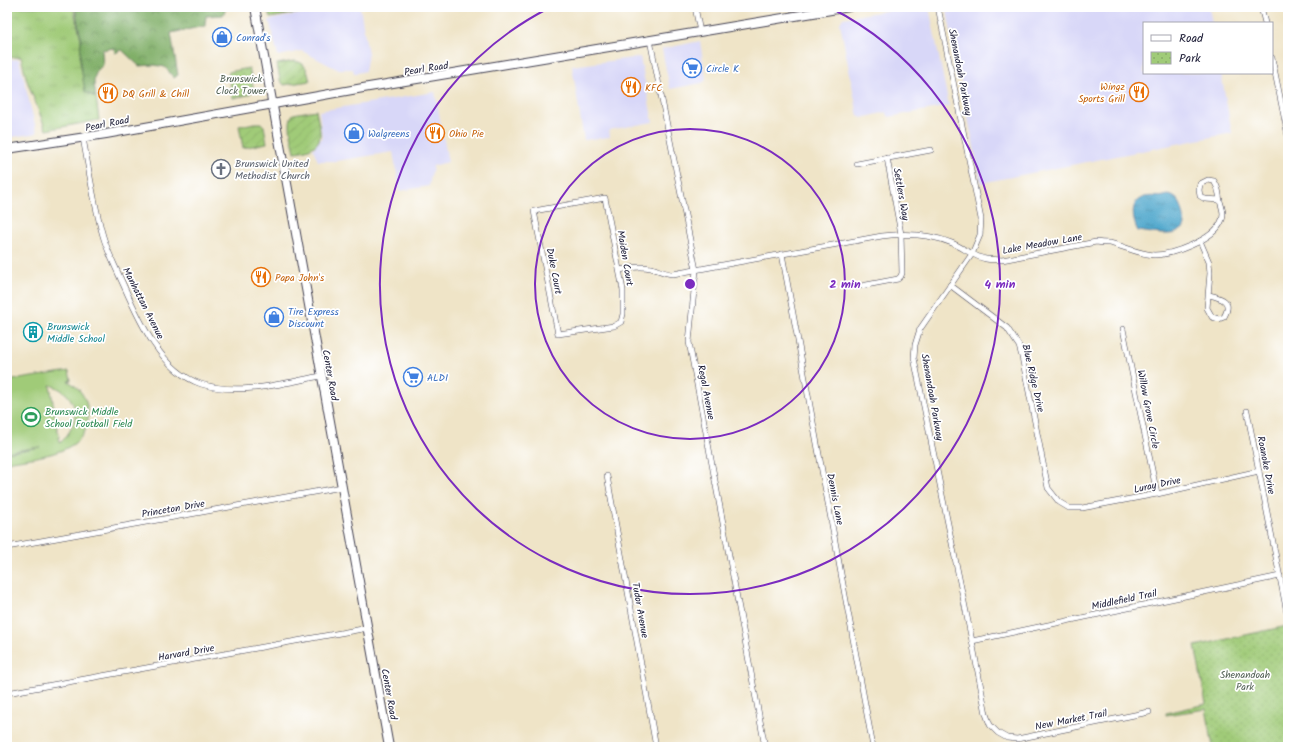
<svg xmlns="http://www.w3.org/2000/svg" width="1295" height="754" viewBox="0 0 1295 754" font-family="Kalam,sans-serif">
  <defs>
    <pattern id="grass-tufts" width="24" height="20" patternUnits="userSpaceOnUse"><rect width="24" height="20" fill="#a0cb78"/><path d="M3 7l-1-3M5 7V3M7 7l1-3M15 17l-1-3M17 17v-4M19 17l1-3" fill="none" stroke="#8aae69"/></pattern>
    <pattern id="forest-crowns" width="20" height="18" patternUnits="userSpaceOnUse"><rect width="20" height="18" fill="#80af68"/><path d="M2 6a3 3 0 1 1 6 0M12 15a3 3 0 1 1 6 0" fill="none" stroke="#688e57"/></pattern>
    <pattern id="cemetery-stones" width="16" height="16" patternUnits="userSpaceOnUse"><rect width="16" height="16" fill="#a0cb78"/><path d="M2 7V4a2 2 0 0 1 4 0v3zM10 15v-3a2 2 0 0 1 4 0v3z" fill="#8aae69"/></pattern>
    <pattern id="park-dots" width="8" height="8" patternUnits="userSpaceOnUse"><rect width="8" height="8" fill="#a0cb78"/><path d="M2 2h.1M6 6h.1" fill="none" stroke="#8aae69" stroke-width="1.8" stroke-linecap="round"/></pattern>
    <pattern id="garden-furrows" width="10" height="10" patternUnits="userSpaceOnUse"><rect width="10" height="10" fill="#a0cb78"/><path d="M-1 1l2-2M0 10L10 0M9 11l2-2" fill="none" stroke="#8aae69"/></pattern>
    <pattern id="water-ripples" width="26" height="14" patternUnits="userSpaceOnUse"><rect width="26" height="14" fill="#4fa7cc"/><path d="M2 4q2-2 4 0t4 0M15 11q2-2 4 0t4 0" fill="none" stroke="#4188a7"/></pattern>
  </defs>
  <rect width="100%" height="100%" fill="#fff"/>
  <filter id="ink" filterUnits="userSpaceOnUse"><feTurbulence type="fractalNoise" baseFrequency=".025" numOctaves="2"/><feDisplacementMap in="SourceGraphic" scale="8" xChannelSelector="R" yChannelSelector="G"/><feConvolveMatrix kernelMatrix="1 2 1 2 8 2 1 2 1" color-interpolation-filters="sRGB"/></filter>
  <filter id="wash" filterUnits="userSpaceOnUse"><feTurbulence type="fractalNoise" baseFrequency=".012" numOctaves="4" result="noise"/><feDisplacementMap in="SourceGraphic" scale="16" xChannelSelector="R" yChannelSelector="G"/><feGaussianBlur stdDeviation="0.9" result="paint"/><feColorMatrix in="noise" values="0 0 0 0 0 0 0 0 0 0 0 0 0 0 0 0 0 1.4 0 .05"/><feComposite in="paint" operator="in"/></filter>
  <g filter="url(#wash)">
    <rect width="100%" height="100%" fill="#efe4c7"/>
    <g fill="#d8d7f8">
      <path d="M336,7H360L368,54L365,71L354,74L353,69H337L302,51L278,56L269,20Z"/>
      <path d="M908,7H929L949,106L889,117L886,112L862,118L858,116L840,23L843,18Z"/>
      <path d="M946,7H1209L1212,23H1144V73H1221L1232,133L981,183Z"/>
      <path d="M700,41L706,80L702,83L670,89L662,49Z"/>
      <path d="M640,57L653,122L609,130L610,137L584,140L572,66Z"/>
      <path d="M19,59L37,133L7,138V60Z"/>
      <path d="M435,92L448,162L433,166L429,186L400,191L393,152L336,161H318L313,149L322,138L319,111Z"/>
    </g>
    <path fill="url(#grass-tufts)" stroke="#61765a" d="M7,7H73L81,39L80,61L92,96L96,97L99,120L46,130L27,81L21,57L7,58Z"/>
    <path fill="url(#forest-crowns)" stroke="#516852" d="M75,7H227L223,15L206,16L205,26L171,33L178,75L174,78L165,67L154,65L139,66L122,50L115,53L114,48L102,50L103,65C91,75 94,84 96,97L85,92L80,61L81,39Z"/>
    <path fill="url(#cemetery-stones)" stroke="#61765a" d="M267,7H329L270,18Z"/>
    <g fill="url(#park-dots)" stroke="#61765a">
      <path d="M249,68L253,86L252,92L248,95L233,98L228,72Z"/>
      <path d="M1287,626L1288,632V747H1213L1206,709L1166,715V713L1206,704L1195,646Z"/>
    </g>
    <g fill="url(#garden-furrows)" stroke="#61765a">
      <path d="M295,61C307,63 307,71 310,81L284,85L280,80L277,64Z"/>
      <path d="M316,110C317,117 321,130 320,136C319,148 305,151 295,152C293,142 286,122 293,114Z"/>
      <path d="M255,123H261L264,126L267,143L243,148L239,126Z"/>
    </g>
    <path fill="#a0cb78" stroke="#61765a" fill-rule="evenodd" d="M69,371L71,380L68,381C79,387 86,397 88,410C93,455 38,456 7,462V453L40,447L7,452V381ZM50,385C80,394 82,423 60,443Z"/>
    <path fill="url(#water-ripples)" stroke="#386484" d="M1167,195C1182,196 1183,212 1185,225C1184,227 1183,229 1181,230C1172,238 1149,232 1138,231C1133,222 1129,203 1142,198C1151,194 1159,199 1167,195Z"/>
  </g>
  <g filter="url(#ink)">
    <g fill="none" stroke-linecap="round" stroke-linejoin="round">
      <defs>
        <g id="street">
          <path d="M695,7L700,32"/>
          <path d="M938,7L981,219L980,235L972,254L920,329L915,345L914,358L972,641L986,714L990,725L998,733L1007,738L1017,739L1149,712"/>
          <path d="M1261,7L1265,23"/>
          <path d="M650,40L696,270L689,342L765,747"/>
          <path d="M1272,58L1288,136"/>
          <path d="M83,138C89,170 94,205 103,236C108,253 116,268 123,284C139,320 161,371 201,384C240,396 283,383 321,376"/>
          <path d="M857,164L931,150"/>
          <path d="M605,198L623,290V314L621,322L614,326L558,334L534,211Z"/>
          <path d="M1200,241L1209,262L1210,273L1207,308L1212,317L1219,319L1224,317C1233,301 1222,298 1209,295"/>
          <path d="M782,254L873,747"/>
          <path d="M620,270C631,267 640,266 651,268C659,270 665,274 673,274L882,236C906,233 930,234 952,243C964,248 974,257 986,259C991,260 997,259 1002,260L1096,242C1101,243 1105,243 1109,243C1124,246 1138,254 1154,255C1172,255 1213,240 1221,222C1225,215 1222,208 1220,201C1218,192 1220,190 1214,181L1208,180L1200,184L1199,190L1200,196L1205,199L1220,200"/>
          <path d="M950,285L1007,328L1019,346L1022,357L1048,488L1059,502L1069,508H1082L1157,494L1259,471"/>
          <path d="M861,286L898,279L901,276L902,273L901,234L887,158"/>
          <path d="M1123,329L1157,494"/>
          <path d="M1247,411L1288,618"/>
          <path d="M607,476L656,747"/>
          <path d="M7,547L342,487"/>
          <path d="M972,641L1280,576"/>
          <path d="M7,693L368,628"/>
        </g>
        <g id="primary">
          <path d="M255,7L389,747"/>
          <path d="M7,149L106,134L363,88L849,7"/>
        </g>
      </defs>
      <use href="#street" stroke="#413f50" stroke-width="6"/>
      <use href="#primary" stroke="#413f50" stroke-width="10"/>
      <use href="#street" stroke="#fff" stroke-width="5"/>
      <use href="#primary" stroke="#fff" stroke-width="8"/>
    </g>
  </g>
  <g fill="none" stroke="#7b2cbf" stroke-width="2">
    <circle cx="690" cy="284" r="155"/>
    <path d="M831 8A310 310 0 1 1 549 8"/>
  </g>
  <defs>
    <symbol id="shop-ring" viewBox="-11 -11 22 22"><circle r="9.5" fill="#fff" stroke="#3f7fe0" stroke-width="1.5"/><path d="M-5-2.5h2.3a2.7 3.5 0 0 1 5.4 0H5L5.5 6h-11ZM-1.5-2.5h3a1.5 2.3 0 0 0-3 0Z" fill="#3f7fe0"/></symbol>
    <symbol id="supermarket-ring" viewBox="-11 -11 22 22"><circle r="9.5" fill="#fff" stroke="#3f7fe0" stroke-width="1.5"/><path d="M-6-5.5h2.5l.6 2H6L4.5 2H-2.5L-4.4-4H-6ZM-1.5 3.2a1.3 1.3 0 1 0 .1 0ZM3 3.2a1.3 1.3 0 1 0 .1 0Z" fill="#3f7fe0"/></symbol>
    <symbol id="restaurant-ring" viewBox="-11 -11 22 22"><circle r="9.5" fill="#fff" stroke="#e8710a" stroke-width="1.5"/><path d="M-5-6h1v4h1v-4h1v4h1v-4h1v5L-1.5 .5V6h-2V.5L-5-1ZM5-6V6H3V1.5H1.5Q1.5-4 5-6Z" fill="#e8710a"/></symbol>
    <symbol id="church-ring" viewBox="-11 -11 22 22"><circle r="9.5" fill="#fff" stroke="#6b7280" stroke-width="1.5"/><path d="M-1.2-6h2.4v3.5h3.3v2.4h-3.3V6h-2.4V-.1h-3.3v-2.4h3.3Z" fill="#6b7280"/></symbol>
    <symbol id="building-ring" viewBox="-11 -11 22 22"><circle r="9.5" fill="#fff" stroke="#0f9aa8" stroke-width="1.5"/><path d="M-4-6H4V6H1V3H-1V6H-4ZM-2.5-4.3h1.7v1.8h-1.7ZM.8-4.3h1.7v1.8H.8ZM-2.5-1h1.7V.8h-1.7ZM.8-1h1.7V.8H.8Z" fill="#0f9aa8"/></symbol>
    <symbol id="stadium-ring" viewBox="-11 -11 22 22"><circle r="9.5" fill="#fff" stroke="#2e9e5b" stroke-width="1.5"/><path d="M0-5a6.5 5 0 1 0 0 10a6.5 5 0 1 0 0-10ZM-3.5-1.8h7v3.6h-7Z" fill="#2e9e5b"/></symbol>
  </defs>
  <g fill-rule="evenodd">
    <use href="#shop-ring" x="211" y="26" width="22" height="22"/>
    <use href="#supermarket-ring" x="681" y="57" width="22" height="22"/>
    <use href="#restaurant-ring" x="620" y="76" width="22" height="22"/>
    <use href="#restaurant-ring" x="1128" y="81" width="22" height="22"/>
    <use href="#restaurant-ring" x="97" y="82" width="22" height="22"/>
    <use href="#shop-ring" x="343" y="122" width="22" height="22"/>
    <use href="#restaurant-ring" x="424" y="122" width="22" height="22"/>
    <use href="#church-ring" x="210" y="158" width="22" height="22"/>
    <use href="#restaurant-ring" x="250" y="266" width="22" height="22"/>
    <use href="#shop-ring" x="263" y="306" width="22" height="22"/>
    <use href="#building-ring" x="22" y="321" width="22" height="22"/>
    <use href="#supermarket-ring" x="402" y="366" width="22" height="22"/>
    <use href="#stadium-ring" x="20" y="406" width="22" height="22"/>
  </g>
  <g text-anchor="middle" stroke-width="3.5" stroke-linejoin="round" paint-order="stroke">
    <g font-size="10" fill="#366cbe" stroke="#fff" text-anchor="start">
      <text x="236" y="41">Conrad's</text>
      <text x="706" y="72">Circle K</text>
      <text x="368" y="137">Walgreens</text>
      <text x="288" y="315">Tire Express<tspan x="288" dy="12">Discount</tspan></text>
      <text x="427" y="381">ALDI</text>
    </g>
    <g font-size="10" fill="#22223b" stroke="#fff">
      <text transform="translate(426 68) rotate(-9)" y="4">Pearl Road</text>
      <text transform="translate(961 72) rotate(79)" y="4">Shenandoah Parkway</text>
      <text transform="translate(107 123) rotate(-11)" y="4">Pearl Road</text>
      <text transform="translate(902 194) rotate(80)" y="4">Settlers Way</text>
      <text transform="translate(1042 243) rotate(-10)" y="4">Lake Meadow Lane</text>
      <text transform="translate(626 258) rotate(80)" y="4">Maiden Court</text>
      <text transform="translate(555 271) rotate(79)" y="4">Duke Court</text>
      <text transform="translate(144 303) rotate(63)" y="4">Manhattan Avenue</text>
      <text transform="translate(331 375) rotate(80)" y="4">Center Road</text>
      <text transform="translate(1034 378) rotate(77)" y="4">Blue Ridge Drive</text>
      <text transform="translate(707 392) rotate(79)" y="4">Regal Avenue</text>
      <text transform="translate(933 397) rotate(80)" y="4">Shenandoah Parkway</text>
      <text transform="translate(1149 409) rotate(79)" y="4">Willow Grove Circle</text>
      <text transform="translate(1267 465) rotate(79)" y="4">Roanoke Drive</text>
      <text transform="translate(1157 484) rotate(-12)" y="4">Luray Drive</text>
      <text transform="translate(836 499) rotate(79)" y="4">Dennis Lane</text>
      <text transform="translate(173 508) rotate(-10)" y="4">Princeton Drive</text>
      <text transform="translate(1124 599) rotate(-12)" y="4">Middlefield Trail</text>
      <text transform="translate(641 610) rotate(80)" y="4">Tudor Avenue</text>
      <text transform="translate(186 652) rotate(-10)" y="4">Harvard Drive</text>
      <text transform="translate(390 694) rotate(80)" y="4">Center Road</text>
      <text transform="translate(1071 719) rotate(-11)" y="4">New Market Trail</text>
    </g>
    <g font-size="10" fill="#4e5d50" stroke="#fff">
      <text x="241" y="82">Brunswick<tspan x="241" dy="12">Clock Tower</tspan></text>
      <text x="1245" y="678">Shenandoah<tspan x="1245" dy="12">Park</tspan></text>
    </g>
    <g font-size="10" fill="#c56008" stroke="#fff" text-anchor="start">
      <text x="1125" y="90" text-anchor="end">Wingz<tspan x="1125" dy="12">Sports Grill</tspan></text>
      <text x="645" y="91">KFC</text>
      <text x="122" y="97">DQ Grill &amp; Chill</text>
      <text x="449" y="137">Ohio Pie</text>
      <text x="275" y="281">Papa John's</text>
    </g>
    <g font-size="10" fill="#5b616d" stroke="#fff" text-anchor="start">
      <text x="235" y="167">Brunswick United<tspan x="235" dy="12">Methodist Church</tspan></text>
    </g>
    <g font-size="10" fill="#0d838f" stroke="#fff" text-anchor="start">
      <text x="47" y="330">Brunswick<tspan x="47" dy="12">Middle School</tspan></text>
    </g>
    <g font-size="10" fill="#27864d" stroke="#fff" text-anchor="start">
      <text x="45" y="415">Brunswick Middle<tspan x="45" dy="12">School Football Field</tspan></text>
    </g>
  </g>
  <circle cx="690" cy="284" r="6" fill="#7b2cbf" stroke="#fff" stroke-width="2"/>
  <g font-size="12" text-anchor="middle" font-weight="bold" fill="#7b2cbf" stroke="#fff" stroke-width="3.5" stroke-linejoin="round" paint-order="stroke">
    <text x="845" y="288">2 min</text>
    <text x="1000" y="288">4 min</text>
  </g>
  <rect width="1295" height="754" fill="none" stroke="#fff" stroke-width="24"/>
  <rect x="1143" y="22" width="130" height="52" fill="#ffffff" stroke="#a7a7b1"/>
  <rect x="1151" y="35" width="20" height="6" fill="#ffffff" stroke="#a7a7b1"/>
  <text x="1179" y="42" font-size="12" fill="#22223b">Road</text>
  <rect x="1151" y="52" width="20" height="12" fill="url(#park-dots)" stroke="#a7a7b1"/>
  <text x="1179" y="62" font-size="12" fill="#22223b">Park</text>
</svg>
